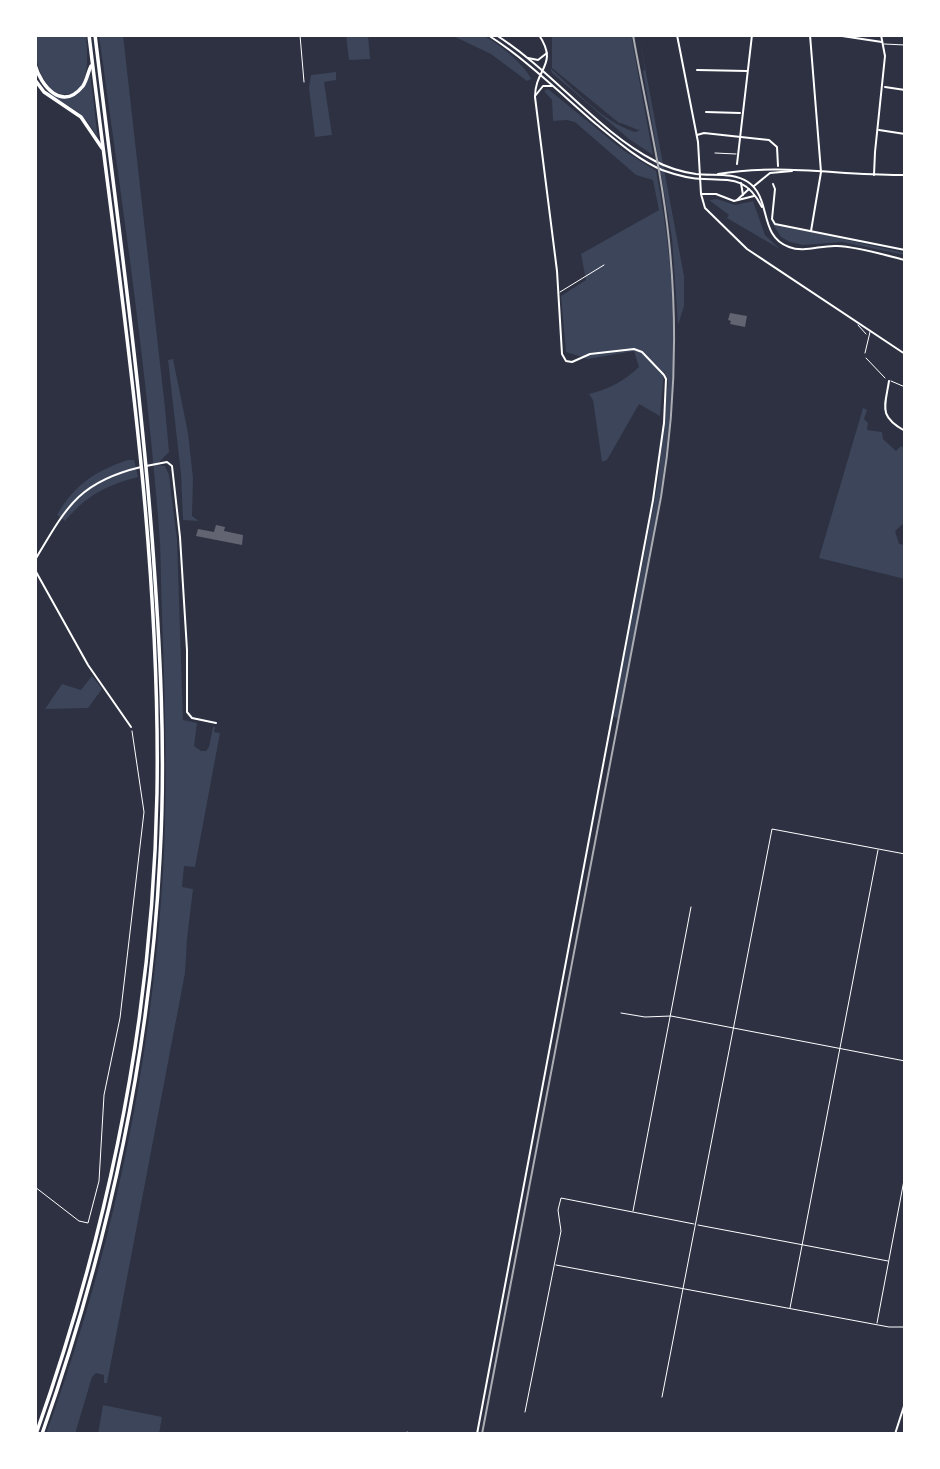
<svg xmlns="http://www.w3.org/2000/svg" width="940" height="1469" viewBox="0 0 940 1469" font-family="'Fira Sans Condensed',sans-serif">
  <rect width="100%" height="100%" fill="#2d3142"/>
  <g fill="#3c4559">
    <path d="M35,35H86C88,58 92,107 52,91C37,72 35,59 35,35Z"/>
    <path d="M99,35H123L165,408L169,452L156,465L165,466L169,475L177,540L183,720L197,723L194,746L201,751H206L209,747L213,727H215L214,732L220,733L195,867L184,866L182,887L193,889L187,939L185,973L107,1383H104V1375L96,1373L92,1377L75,1434H46C112,1253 152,1063 163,871C168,786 165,701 162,615C161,592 161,568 160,544C148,374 122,204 99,35Z"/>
    <path d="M346,35H368L370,59L349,60Z"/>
    <path d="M451,35C460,35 471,33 480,35C494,38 526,66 531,79L527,81L491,54Z"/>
    <path d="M552,35H631L653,155L629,139L552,73L550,68C576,90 601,121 635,132L640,130C633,129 627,124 619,123L552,68Z"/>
    <path d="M639,35L684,276V306L678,325L672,238L643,71L645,70Z"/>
    <path d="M90,72L98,140C86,109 64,107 41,88C62,101 82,99 90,72Z"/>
    <path d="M336,72V80L324,82L332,135L315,137L309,88L311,75Z"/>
    <path d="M548,89L623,150L656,171C667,228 674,287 674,345C672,471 641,595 618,718L613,717L658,482L668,381L664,371L660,416L639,404L607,460L602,462L593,400L589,394C609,389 624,381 639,367L634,351L588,359L566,352L561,296L586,280L581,254L659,210L653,180L636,175L575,122L567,120L553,121L552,100L544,91Z"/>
    <path d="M717,199L735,205L753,201L765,235L780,249L727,218L729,215L709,200Z"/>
    <path d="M772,223L905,253V255L842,242L803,245L790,242L781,237Z"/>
    <path d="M173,359L188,433L193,478L192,516L199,521L183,520L181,474L168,360Z"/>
    <path d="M863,408L867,410L864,419L868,423L867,430L882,432L883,439L896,451L901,446L905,449V522L895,531L899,544L905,545V579L819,558Z"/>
    <path d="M128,460H134L138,477C105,486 87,495 65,521L57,515C74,485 95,471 128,460Z"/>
    <path d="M92,676L102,689L88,708L45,709L62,684L81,690Z"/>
    <path d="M103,1405L162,1417L159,1434H98Z"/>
  </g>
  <g fill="#626471">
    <path d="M730,313L747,316L745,327L730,324L731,321L728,320Z"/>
    <path d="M216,525L225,527L224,531L243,535L242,545L196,536L198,529L214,532Z"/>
  </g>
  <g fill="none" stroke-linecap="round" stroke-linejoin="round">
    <g stroke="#fff" stroke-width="1">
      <path d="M866,358L885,378"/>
      <path d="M35,1187L79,1221L88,1223L99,1181L104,1095L120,1018L144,812L132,731"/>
    </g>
    <g stroke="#fff" stroke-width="1">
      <path d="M300,35L304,82"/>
      <path d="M884,44L905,45"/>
      <path d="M715,153L736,154"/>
      <path d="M560,292L604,265"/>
      <path d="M858,325L866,334"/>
      <path d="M865,353L870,332"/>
      <path d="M891,381L905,387"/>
      <path d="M621,1013L645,1017L671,1016L905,1061"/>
      <path d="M633,1211L691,907"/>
      <path d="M698,1225L888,1261"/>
      <path d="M556,1265L889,1327H905"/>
      <path d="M790,1308L878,850"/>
      <path d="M877,1323L905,1175"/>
      <path d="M662,1397L772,829L905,854"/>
      <path d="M525,1412L561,1231L558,1210L561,1198L694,1224"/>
      <path d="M406,1434L407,1432"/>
    </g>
    <g stroke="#fff" stroke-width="2">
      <path d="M677,35L698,142L701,194L705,208L747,249L905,354"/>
      <path d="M810,35L821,172L811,231"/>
      <path d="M842,36L882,42"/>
      <path d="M528,58L538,60L547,53"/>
      <path d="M697,70L747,71"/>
      <path d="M885,87L905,90"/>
      <path d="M535,96L543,86H552"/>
      <path d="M706,112L740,113"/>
      <path d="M879,130L905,134"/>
      <path d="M697,135L704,133L769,140L777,147L778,166"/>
      <path d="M737,164L752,35"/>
      <path d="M718,174C780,163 842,176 905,175"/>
      <path d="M874,175L875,152L885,56L881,35"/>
      <path d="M741,183L743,195"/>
      <path d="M773,184L775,189L772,219L775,224L905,250"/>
      <path d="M754,186L770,173L792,171"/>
      <path d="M702,194H716L734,201L754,196"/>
      <path d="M737,200L749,189"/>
      <path d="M889,381C885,407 878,416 905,431"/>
      <path d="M146,466L167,462L172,466L180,537L187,650V712L192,718L216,723"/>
      <path d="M35,560C66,508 78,482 141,467"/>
      <path d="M35,570L88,665L131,727"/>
      <path d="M477,1434L653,500L664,423L666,379L664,375L642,352L634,349L590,354L572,362L566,361L562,354L557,271L535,97C535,68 559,65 539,35"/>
      <path d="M895,1434L905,1403"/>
    </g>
    <g stroke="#fff" stroke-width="2">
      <path d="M488,35C527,60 561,94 596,124C617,141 637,159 662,170C676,175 690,179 704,179C734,180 747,178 762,207"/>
      <path d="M496,35C552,70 598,132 655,161C668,168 682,172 696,174C713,176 733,172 748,182C772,198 758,236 789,247C804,253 821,245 837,246C860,247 883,255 905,260"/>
    </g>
    <g stroke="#fff" stroke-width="3.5">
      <path d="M35,65C41,86 62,112 83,86C87,80 88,72 91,66"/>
      <path d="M35,80L44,92L81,117L102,148"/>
      <path d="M36,1434C110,1226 153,1015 157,793C161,539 119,286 89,35"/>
      <path d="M42,1434C108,1247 150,1056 160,857C166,750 160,644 152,537C139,369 115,202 95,35"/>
    </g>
    <path stroke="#abadb3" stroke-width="2" d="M482,1434L661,497C675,412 678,327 669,241C662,172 645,103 633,35"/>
  </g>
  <rect width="940" height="1469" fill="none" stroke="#ffffff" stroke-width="74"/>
</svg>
